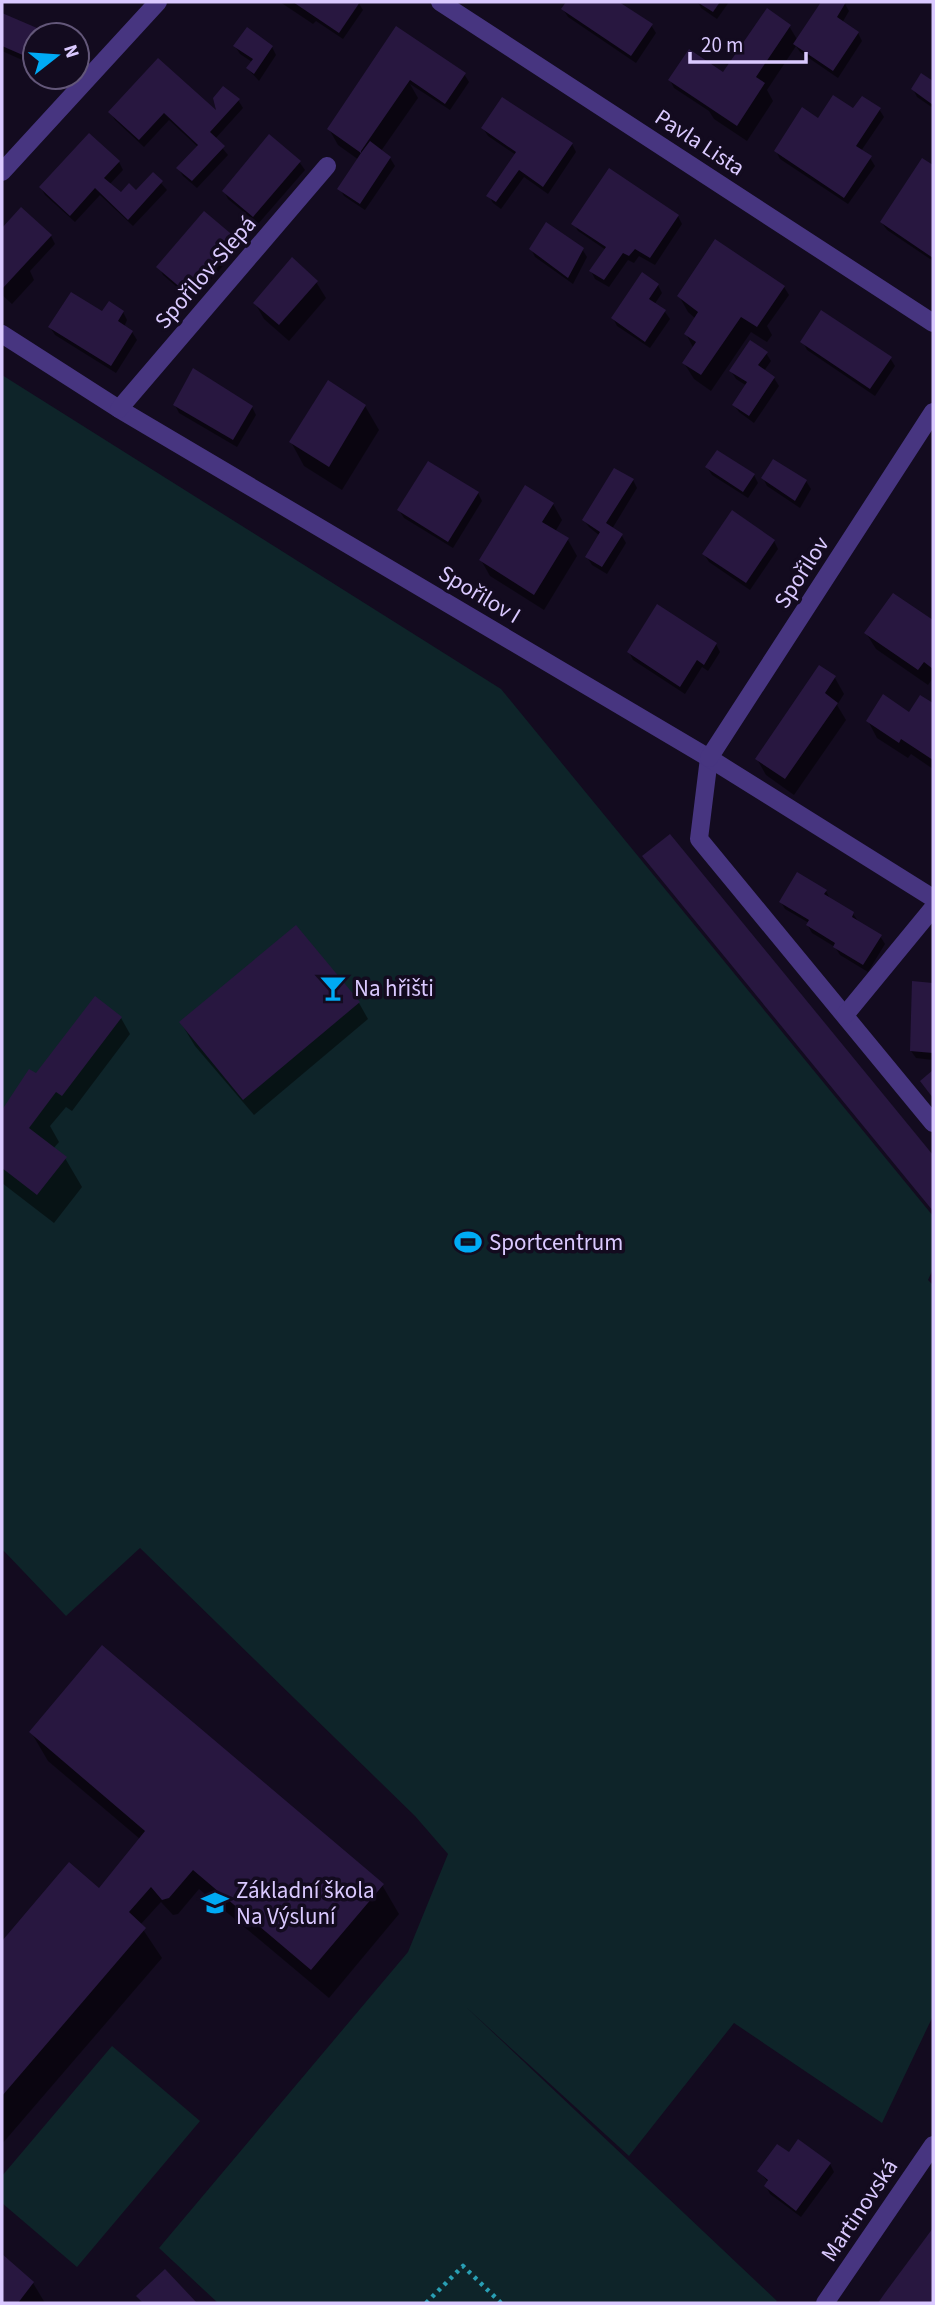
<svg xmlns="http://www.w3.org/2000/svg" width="935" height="2305" viewBox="0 0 935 2305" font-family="'Source Sans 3',sans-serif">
  <rect width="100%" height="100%" fill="#130b1f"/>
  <g fill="#0e2429">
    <path d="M2,375L501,689L933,1216V1269L928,1280L933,1285V2016L882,2123L734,2023L629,2156L466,2007L777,2301L775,2303H218L159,2248L408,1952L448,1854L415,1816L140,1548L66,1616L2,1549Z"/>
    <path d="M112,2046L200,2121L77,2267L2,2203V2176Z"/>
  </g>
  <g fill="#0007">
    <path d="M280,2H358L363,10L343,39L316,21L313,24Z"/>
    <path d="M568,2H616L651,25L656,33L636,63L568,17L563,9Z"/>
    <path d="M698,2H729L717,19L701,8Z"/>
    <path d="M823,2L845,4L849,11L842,23L858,33L862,41L838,78L800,52L796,46L767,90L773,101L747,141L714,119L709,111L674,88L670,80L722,73L789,26L798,41Z"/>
    <path d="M3,16L36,29L40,35H35V49L29,63L2,51Z"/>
    <path d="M235,46L272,47L276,55L259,81L248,69L252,62L240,54Z"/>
    <path d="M377,58L464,74L469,82L450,110L410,84L418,98L381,151L390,158L395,166L365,210L344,196L340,189L359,160L338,145L329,129Z"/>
    <path d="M158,61L219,115L238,100L243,108L215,139L228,155L197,188L183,176L178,168L198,147L169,120L144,147L115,120L111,113Z"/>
    <path d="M922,76L933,83V108L917,97L913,89Z"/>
    <path d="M879,109L884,117L861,151L870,158L875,166L848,204L780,159L776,151L819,120L853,111Z"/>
    <path d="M483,128L572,144L576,152L548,194L524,177L501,209L493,203L489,196L516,155L488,136Z"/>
    <path d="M270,137L300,163L305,170L258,224L228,199L224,191Z"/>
    <path d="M923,160L933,167V261L887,230L882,223Z"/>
    <path d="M119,162L123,170L109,185L121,195L136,192L153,174L167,190L133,226L100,195L75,222L45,195L41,188Z"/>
    <path d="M21,209L51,236L55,244L30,271L34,280L12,304L2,295V230Z"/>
    <path d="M678,216L682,224L655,265L639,256L634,263L628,260L609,287L595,279L591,271L606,250L578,231L574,224Z"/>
    <path d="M235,239L239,247L193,301L163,275L159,267Z"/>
    <path d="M531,249H582L587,257L573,284L535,257Z"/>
    <path d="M316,282L326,298L289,341L264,319L255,303Z"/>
    <path d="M658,285L662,293L654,305L665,312L670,319L650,348L617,326L613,318Z"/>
    <path d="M784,287L789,295L767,326L772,335L767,342L751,332L711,391L694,379L684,363L694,349L686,334L696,319L688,312L679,296Z"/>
    <path d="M123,312L127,320L124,327L132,332L137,340L116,373L55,335L50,327L103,314Z"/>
    <path d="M803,342L890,358L895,366L875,396L807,350Z"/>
    <path d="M766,353L771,361L764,371L774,378L779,386L754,423L739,412L734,405L747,386L736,379L731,371Z"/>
    <path d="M328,382L365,406L379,430L342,490L304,466L291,442Z"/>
    <path d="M175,405L252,407L256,415L237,447L179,413Z"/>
    <path d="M707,467L754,475L758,483L748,498L712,475Z"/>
    <path d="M763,478L806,481L811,489L800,508L767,486Z"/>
    <path d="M633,480L637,488L612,529L622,536L626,543L607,574L592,565L587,557L600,536L589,527L584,520Z"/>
    <path d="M478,493L482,501L453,548L404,518L399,510Z"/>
    <path d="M553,504L562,520L555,532L568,540L577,556L544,610L490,576L481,560Z"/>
    <path d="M774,541L778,549L750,590L709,562L704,554Z"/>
    <path d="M893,595L933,622V678L928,685L876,649L866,633Z"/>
    <path d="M716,644L720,652L708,671L702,667L685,694L633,660L629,652Z"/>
    <path d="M820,667L835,678L844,694L837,705L846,720L794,795L766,775L757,759Z"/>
    <path d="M921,697L933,705V769L911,754L908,758L877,738L868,721L915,718Z"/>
    <path d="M826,891L830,899L853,914L858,921L880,936L885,944L868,972L840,955L835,947L812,933L808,926L809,923L785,909L781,902Z"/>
    <path d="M296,927L359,1003L368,1019L254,1115L195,1046L181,1023Z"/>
    <path d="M914,983L933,984V1060L916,1058L911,1051Z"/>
    <path d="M121,1018L130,1034L72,1111L66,1107L50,1126L59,1142L53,1149L65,1158L82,1187L54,1223L2,1183V1113L18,1091L36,1076Z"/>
    <path d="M31,1732L382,1885L399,1914L329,1998L199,1889L178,1914L173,1915L161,1902L140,1925L162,1958L2,2144V1943L69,1865L99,1890L140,1839L48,1761Z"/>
    <path d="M789,2154L830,2164L834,2172L801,2217L770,2194L766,2186L768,2182L759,2171Z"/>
    <path d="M933,2233V2303H880Z"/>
    <path d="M2,2256L33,2283L45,2303H2Z"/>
  </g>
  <g fill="#281740">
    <path d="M293,2H360L339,33Z"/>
    <path d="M566,2H619L653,24L631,56L561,9Z"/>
    <path d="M697,2H720L713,12Z"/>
    <path d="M821,2H846L837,17L859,32L833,71L793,44Z"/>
    <path d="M767,8L791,25L756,77L765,83L737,126L668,80L689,49L723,72Z"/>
    <path d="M2,13L37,28L25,56L2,46Z"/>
    <path d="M396,26L466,73L445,104L410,80L361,151V153L370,141L391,157L360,204L337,189L361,153L327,129Z"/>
    <path d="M247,27L273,46L254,74L246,68L253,59L233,46Z"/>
    <path d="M158,58L216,110L213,98L223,86L240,99L210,132L225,146L192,181L176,168L198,145L164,113L139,140L108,112Z"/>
    <path d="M921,73L933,81V105L911,89Z"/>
    <path d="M833,95L853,108L862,96L881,108L856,146L872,156L844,198L774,151L802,107L818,118Z"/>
    <path d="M502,97L573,143L543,187L519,170L496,202L486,196L516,152L481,128Z"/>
    <path d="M89,133L120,161L104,178L121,192L129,183L136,190L153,172L163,181L128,220L95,188L70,216L39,187Z"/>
    <path d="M269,134L301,161L253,217L222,191Z"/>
    <path d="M922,158L933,165V258L880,222Z"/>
    <path d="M609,168L679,215L650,258L635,249L629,256L623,253L604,280L589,271L606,247L571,224Z"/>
    <path d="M21,207L52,235L2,289V228Z"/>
    <path d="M204,211L236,238L188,294L156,267Z"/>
    <path d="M546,222L584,248L568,278L529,249Z"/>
    <path d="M715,239L785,286L757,327L741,317L701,375L682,363L696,342L684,334L698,312L677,296Z"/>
    <path d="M292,257L318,281L279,325L253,303Z"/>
    <path d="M642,272L659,284L649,299L666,310L645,342L611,318Z"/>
    <path d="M71,292L102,311L109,301L124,311L118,321L133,331L111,366L48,327Z"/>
    <path d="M821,310L892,357L870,389L800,342Z"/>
    <path d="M750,340L768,352L758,365L775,377L749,416L732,405L747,382L729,371Z"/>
    <path d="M193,368L253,406L233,440L173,405Z"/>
    <path d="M328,380L366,405L329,467L289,442Z"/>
    <path d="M717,450L755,474L743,492L705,467Z"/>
    <path d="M773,459L807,480L795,501L761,478Z"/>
    <path d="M428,461L479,492L448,542L397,510Z"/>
    <path d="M614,468L634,479L606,523L623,534L602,567L585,557L600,532L582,520Z"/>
    <path d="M525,485L554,503L542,522L569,538L534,595L479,560Z"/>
    <path d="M732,510L775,540L746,583L702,554Z"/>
    <path d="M893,593L933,620V669L924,662L918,670L864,633Z"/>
    <path d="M657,604L717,643L704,665L697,660L680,687L627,652Z"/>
    <path d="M819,665L836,676L825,693L838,703L785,779L755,759Z"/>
    <path d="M883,694L909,712L920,695L933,703V760L901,739L899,743L866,721Z"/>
    <path d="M670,834L933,1155V1211L642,856Z"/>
    <path d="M797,872L827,890L824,894L854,912L852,917L882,935L863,965L833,947L835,943L806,925L809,920L779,902Z"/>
    <path d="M296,925L360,1002L243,1100L179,1022Z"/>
    <path d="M912,981L933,983V1053L910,1051Z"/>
    <path d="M95,996L122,1017L62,1096L56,1092L29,1128L67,1157L37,1195L2,1168V1110L29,1069L36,1073Z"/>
    <path d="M933,1070V1098L920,1081Z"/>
    <path d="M102,1645L384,1884L311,1970L193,1870L169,1898L162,1900L151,1887L129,1912L146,1928L2,2096V1941L69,1862L99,1888L145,1831L29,1732Z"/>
    <path d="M798,2139L831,2163L796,2211L764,2186L768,2180L757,2171L777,2144L789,2152Z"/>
    <path d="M933,2228V2303H878L885,2293Z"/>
    <path d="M2,2254L34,2282L18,2303H2Z"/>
    <path d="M165,2269L197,2303H143L136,2296Z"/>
  </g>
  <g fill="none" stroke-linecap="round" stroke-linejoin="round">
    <path stroke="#299fb4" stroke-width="4.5" stroke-dasharray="3.5 5" stroke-linecap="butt" d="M426,2303L463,2266L501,2303"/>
    <g stroke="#473580" stroke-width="18">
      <path d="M709,758L699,839L933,1123"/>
      <path d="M845,1015L933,908"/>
    </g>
    <g stroke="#473580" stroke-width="18">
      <path d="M440,2L933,323"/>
      <path d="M2,172L158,2"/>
      <path d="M2,334L119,409L709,758L933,898"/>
      <path d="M119,409L327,166"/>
      <path d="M709,758L933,412"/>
    </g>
    <path stroke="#473580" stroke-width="18" d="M825,2303L933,2145"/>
  </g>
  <defs>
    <symbol id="bar-bare" viewBox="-9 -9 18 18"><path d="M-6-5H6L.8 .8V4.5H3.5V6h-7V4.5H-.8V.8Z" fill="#00aaf4" stroke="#130b1f" stroke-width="2.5" paint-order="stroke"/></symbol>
    <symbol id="stadium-bare" viewBox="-9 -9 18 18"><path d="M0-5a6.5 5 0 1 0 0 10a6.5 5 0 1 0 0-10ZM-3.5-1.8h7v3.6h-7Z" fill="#00aaf4" stroke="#130b1f" stroke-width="2.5" paint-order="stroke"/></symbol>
    <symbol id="school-bare" viewBox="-9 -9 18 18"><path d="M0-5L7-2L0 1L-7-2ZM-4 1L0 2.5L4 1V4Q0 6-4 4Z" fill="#00aaf4" stroke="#130b1f" stroke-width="2.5" paint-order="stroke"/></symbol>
  </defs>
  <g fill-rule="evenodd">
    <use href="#bar-bare" x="314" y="969" width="38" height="38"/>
    <use href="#stadium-bare" x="449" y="1223" width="38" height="38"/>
    <use href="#school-bare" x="196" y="1884" width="38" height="38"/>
  </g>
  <g text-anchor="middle" stroke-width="7" stroke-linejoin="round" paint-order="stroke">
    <g font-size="23" fill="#dac9ff" stroke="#130b1f">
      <text transform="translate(700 142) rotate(33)" y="8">Pavla Lista</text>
      <text transform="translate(205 272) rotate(-49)" y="8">Spořilov-Slepá</text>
      <text transform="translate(801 572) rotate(-57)" y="8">Spořilov</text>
      <text transform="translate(480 594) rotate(31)" y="8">Spořilov I</text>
      <text transform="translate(859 2210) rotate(-56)" y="8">Martinovská</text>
    </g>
    <g font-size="23" fill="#dac9ff" stroke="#130b1f" text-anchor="start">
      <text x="354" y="996">Na hřišti</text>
      <text x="489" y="1250">Sportcentrum</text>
      <text x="236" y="1898">Základní škola<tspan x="236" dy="26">Na Výsluní</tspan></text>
    </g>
  </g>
  <rect width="935" height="2305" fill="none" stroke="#dac9ff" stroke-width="7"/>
  <g transform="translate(56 56) rotate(73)"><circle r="33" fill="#130b1f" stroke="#635779" stroke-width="2"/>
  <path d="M0-5L12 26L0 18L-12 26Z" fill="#00aaf4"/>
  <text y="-10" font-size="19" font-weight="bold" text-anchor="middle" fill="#dac9ff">N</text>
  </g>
  <path d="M690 52v10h116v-10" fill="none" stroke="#dac9ff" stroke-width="3.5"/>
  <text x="701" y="52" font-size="21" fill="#dac9ff" stroke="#130b1f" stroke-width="5" paint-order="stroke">20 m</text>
</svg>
